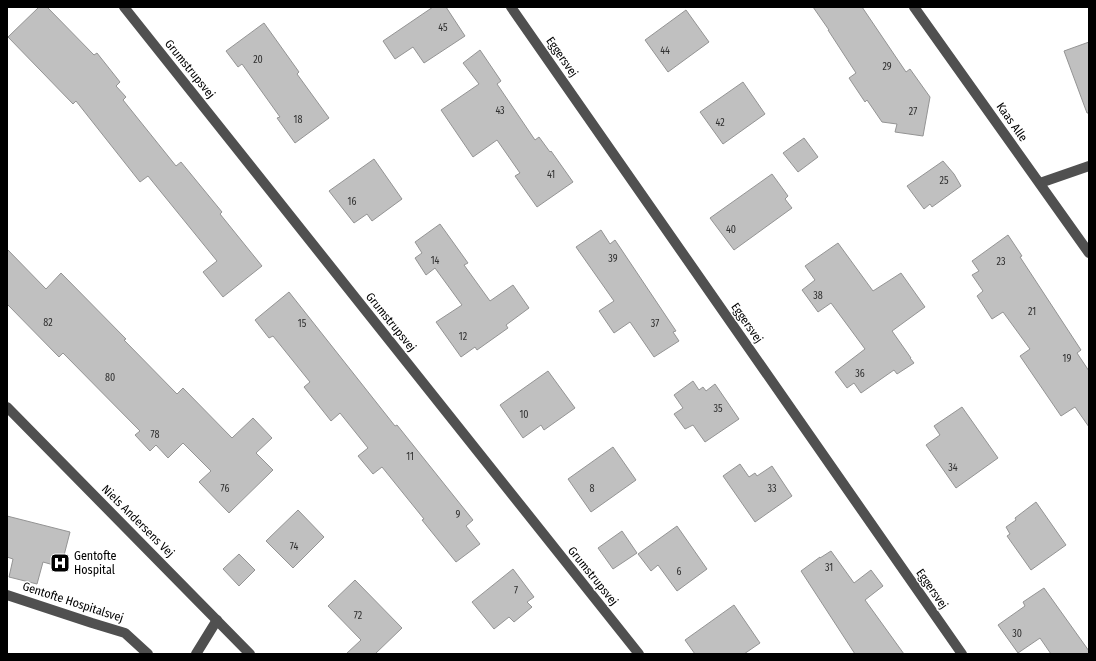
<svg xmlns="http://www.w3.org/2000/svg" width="1096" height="661" viewBox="0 0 1096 661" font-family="'Fira Sans Condensed',sans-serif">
  <rect width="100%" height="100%" fill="#fff"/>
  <g fill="#c0c0c0" stroke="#949494">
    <path d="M39,7H47L94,55L97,53L120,82L116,86L126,97L123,100L176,166L181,162L222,212L220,214L262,266L223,297L203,272L217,261L148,176L140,182L76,101L73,104L8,37Z"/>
    <path d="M433,7H446L465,36L424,63L413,47L395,59L383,41Z"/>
    <path d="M813,7H862L906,72L910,69L930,97L923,136L895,132L897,124L882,122L867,100L865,102L849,78L856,73L828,30H829Z"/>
    <path d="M686,10L709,42L668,72L645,40Z"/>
    <path d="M264,23L299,72L297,74L329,118L295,143L277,118L280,117L242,64L238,67L226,51Z"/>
    <path d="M1089,42V113H1087L1064,51Z"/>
    <path d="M480,50L501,81L497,84L535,140L539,137L550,152L551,151L573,182L537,207L515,176L520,173L497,140L473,157L441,110L479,84L463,63Z"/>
    <path d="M743,82L765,114L723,144L700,112Z"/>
    <path d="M804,138L818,157L798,172L783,153Z"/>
    <path d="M374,159L402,199L372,221L367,214L354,223L329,191Z"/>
    <path d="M943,161L954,174L961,186L932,207L930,204L924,209L907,186Z"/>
    <path d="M772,174L788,196L785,199L792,208L734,250L710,218Z"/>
    <path d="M440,224L468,263L464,265L490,301L513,285L529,308L506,325L508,328L477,350L475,347L461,357L436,322L462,305L435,268L426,275L415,258L422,253L415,242Z"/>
    <path d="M601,230L610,244L615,240L676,331L673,332L679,341L654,357L630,322L614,333L599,311L614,301L576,247Z"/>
    <path d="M1008,235L1022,256L1020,257L1081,350L1077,353L1089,371V427L1075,407L1061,416L1020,356L1030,349L1003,312L992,319L977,296L983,291L972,275L979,271L972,261Z"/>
    <path d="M838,243L873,291L901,273L925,307L892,331L911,358H910L914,363L897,374L894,370L861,393L854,383L847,388L835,372L865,349L831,303L818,312L802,290L815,280L805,266Z"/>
    <path d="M7,249L46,289L61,273L126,339L124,340L177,394L183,388L232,438L253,418L272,438L256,453L273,470L229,513L199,482L211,471L183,443L168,458L156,445L150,451L135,435L140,431L63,353L59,357L7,304Z"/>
    <path d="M289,292L395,426L397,425L473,520L466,526L480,544L456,562L422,520L424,519L382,467L373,474L358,456L368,448L340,413L331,421L304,387L310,382L273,336L269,338L255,320Z"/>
    <path d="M548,371L575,408L544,430L541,425L523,438L500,405Z"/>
    <path d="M693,381L699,390L703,387L706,391L715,384L739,419L705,442L693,425L685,429L674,414L683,408L674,395Z"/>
    <path d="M962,407L998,458L956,488L926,445L940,435L934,426Z"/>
    <path d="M613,447L636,480L591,512L568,479Z"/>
    <path d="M740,464L749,477L755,473L757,476L772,466L792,496L755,522L723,476Z"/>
    <path d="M1036,502L1066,545L1031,570L1007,536L1010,534L1006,527L1016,520L1015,518Z"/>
    <path d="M298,510L324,537L293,568L266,541Z"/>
    <path d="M7,516L70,532L61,567L43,562L37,584L9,577L13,559L7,557Z"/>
    <path d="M677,526L707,569L677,591L658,565L651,571L638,554Z"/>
    <path d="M622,531L637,553L613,569L598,548Z"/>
    <path d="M831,551L854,583L871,570L883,586L865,600L904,654H855L801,571L820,557V558Z"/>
    <path d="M239,554L255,570L239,586L223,569Z"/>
    <path d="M513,569L534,597L527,602L532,607L514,622L509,617L494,629L472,602Z"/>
    <path d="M355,580L402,628L375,654H346L361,640L328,606Z"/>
    <path d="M1044,588L1089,651V654H1051L1040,638L1018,653L998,625L1025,606L1023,602Z"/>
    <path d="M734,605L760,643L744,654H695L685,640Z"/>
  </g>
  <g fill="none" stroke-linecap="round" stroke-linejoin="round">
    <g stroke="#505050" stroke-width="10">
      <path d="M124,7L639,654"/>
      <path d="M511,7L962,654"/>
      <path d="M914,7L1089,253"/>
      <path d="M1040,183L1089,166"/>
      <path d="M7,407L250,654"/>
      <path d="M7,595L92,623L125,633L148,654"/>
      <path d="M196,654L217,620"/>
    </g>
  </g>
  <defs>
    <symbol id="hospital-square" viewBox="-11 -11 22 22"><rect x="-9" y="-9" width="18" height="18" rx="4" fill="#000" stroke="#fff"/><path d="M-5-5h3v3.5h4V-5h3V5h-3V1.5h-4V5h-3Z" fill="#fff"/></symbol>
  </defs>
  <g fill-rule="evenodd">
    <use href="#hospital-square" x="49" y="552" width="22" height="22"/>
  </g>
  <g text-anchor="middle" stroke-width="3" stroke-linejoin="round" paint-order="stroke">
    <g font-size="10" fill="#303030">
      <text x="443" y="31">45</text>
      <text x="665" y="54">44</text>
      <text x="258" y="63">20</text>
      <text x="887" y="70">29</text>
      <text x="500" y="114">43</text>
      <text x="913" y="115">27</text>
      <text x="298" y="123">18</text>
      <text x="720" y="126">42</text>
      <text x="551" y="178">41</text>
      <text x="944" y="184">25</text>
      <text x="352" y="205">16</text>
      <text x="731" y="233">40</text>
      <text x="613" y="262">39</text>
      <text x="435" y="264">14</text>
      <text x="1001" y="265">23</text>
      <text x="818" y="299">38</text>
      <text x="1032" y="315">21</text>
      <text x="48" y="326">82</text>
      <text x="302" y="327">15</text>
      <text x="655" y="327">37</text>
      <text x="463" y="340">12</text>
      <text x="1067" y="362">19</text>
      <text x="860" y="377">36</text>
      <text x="110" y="381">80</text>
      <text x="718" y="412">35</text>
      <text x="524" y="418">10</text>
      <text x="155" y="438">78</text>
      <text x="410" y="460">11</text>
      <text x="953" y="471">34</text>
      <text x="225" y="492">76</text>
      <text x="592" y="492">8</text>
      <text x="772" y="492">33</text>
      <text x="458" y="518">9</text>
      <text x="294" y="550">74</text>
      <text x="829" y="571">31</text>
      <text x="679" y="575">6</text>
      <text x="516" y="594">7</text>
      <text x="358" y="619">72</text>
      <text x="1017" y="637">30</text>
    </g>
    <g font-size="12" fill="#000" stroke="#fff">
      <text transform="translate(562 57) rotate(55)" y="4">Eggersvej</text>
      <text transform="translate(190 69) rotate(51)" y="4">Grumstrupsvej</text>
      <text transform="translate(1012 122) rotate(55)" y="4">Kaas Alle</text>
      <text transform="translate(391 322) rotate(51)" y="4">Grumstrupsvej</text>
      <text transform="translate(747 323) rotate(55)" y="4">Eggersvej</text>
      <text transform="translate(138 521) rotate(45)" y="4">Niels Andersens Vej</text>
      <text transform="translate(593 576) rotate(51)" y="4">Grumstrupsvej</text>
      <text transform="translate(932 589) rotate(55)" y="4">Eggersvej</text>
      <text transform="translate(73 602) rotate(18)" y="4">Gentofte Hospitalsvej</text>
    </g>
    <g font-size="12" fill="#000" stroke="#fff" text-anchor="start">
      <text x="74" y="560">Gentofte<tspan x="74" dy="14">Hospital</tspan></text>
    </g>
  </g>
  <rect width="1096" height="661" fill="none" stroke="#000000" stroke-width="16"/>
</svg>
